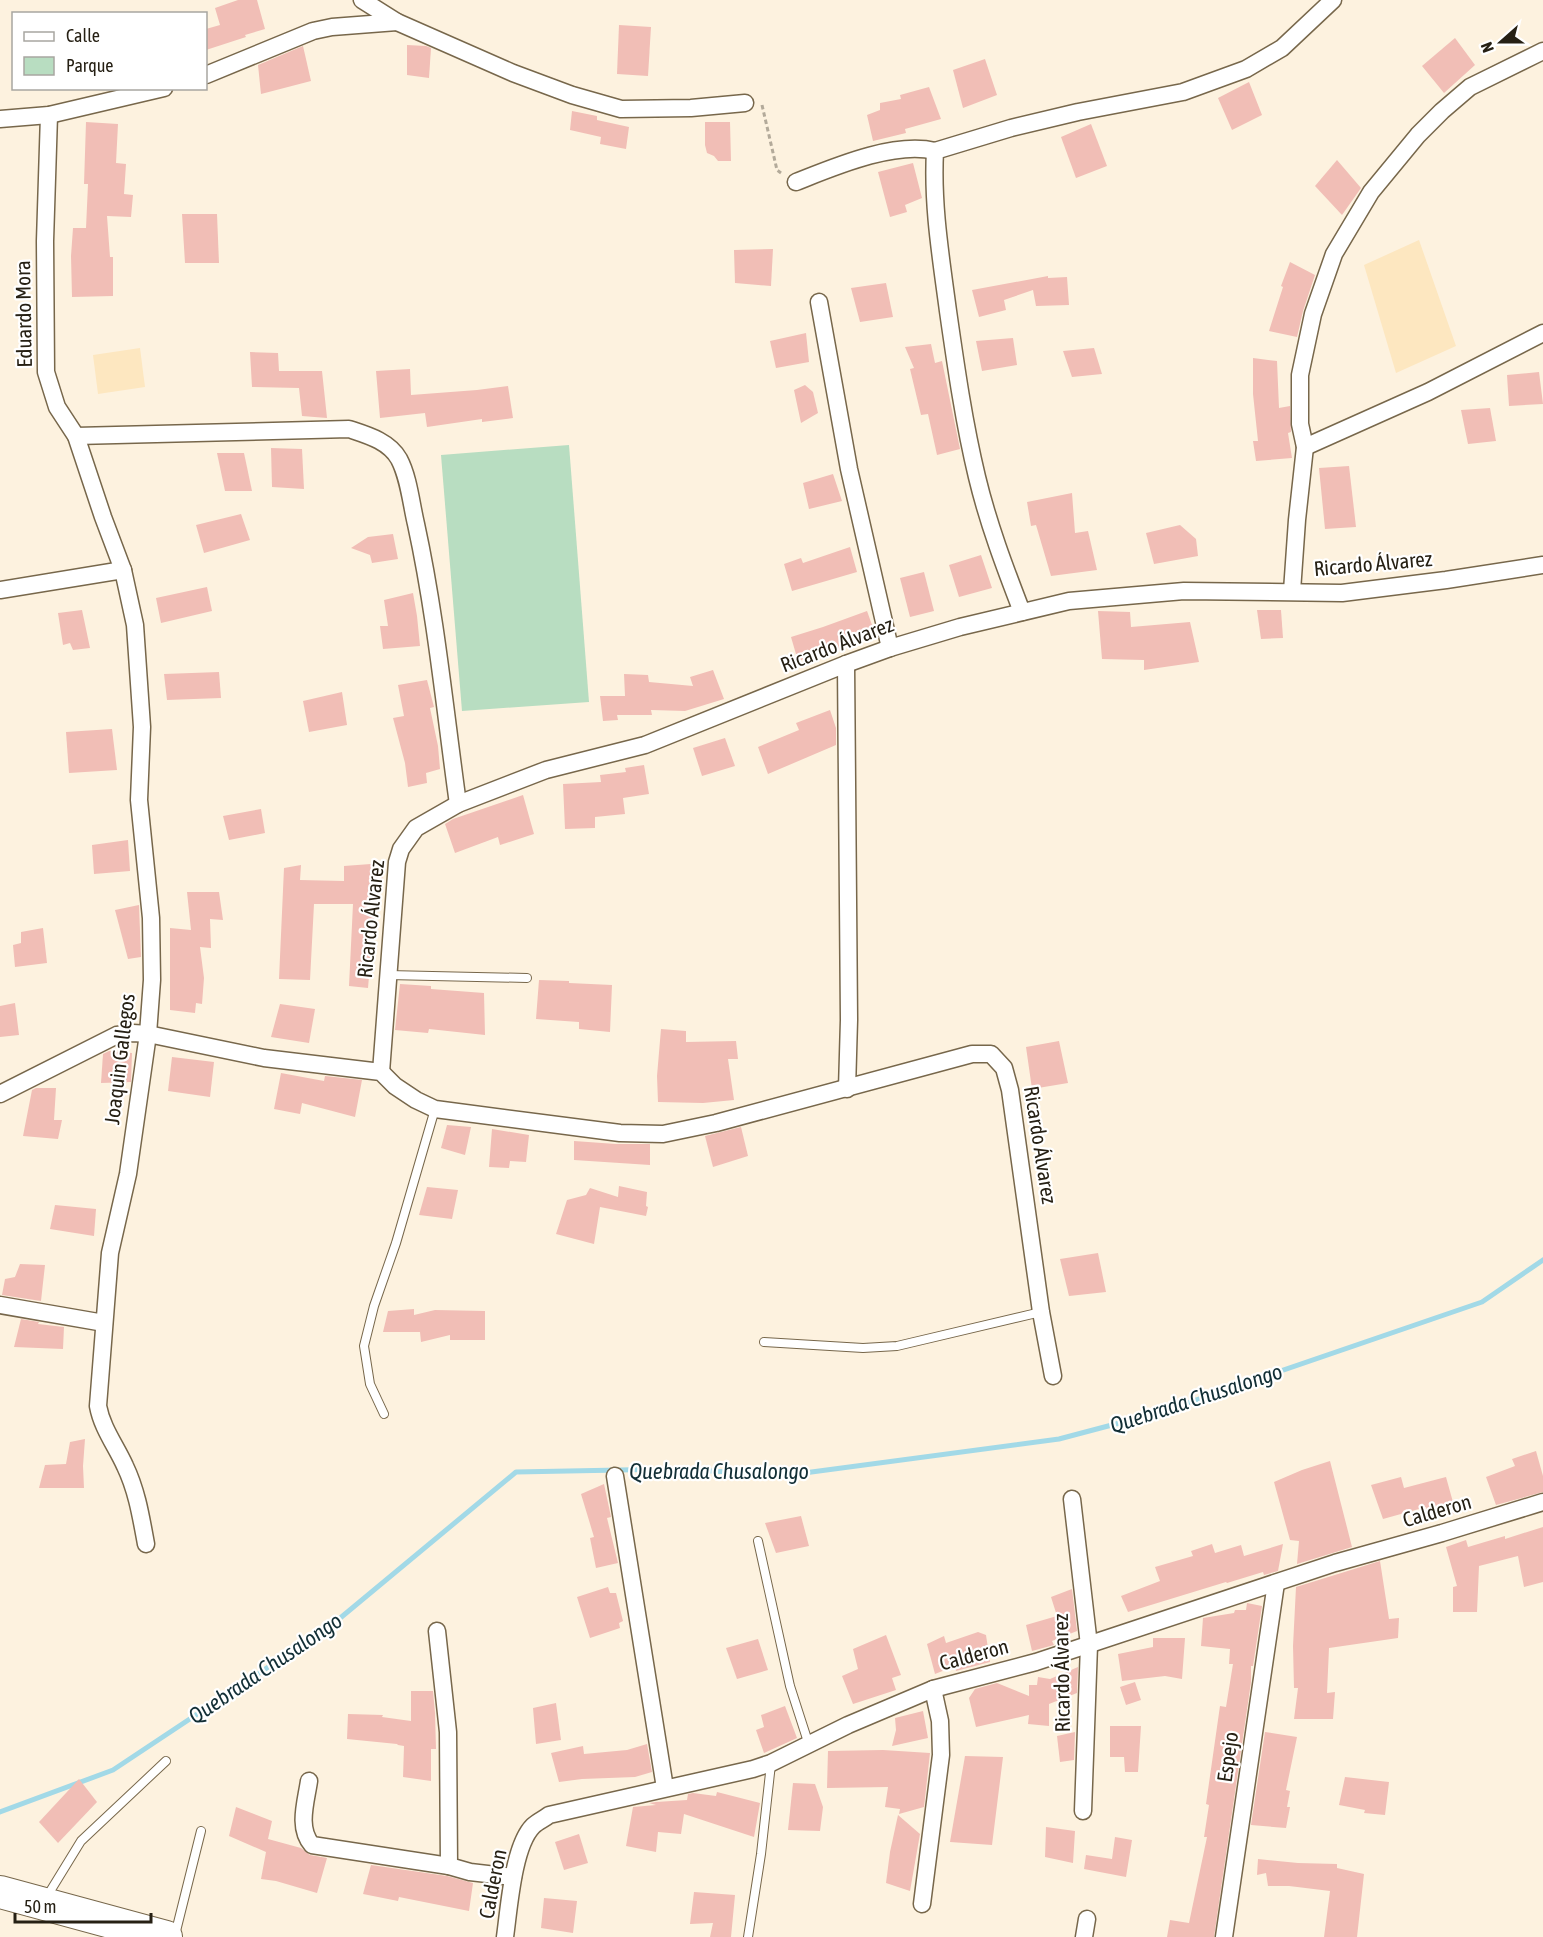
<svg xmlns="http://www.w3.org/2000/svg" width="1543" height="1937" viewBox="0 0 1543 1937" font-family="'Asap Condensed',sans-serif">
  <rect width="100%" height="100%" fill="#fdf2df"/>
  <g fill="#fde7c0">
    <path d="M1419,240L1456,346L1396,373L1364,265Z"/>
    <path d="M140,348L145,387L98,394L93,355Z"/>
  </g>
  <path fill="#b8ddc1" d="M569,445L589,702L462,711L441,455Z"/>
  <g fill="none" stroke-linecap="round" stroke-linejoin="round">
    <path stroke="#a2d9e7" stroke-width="5" d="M0,1812L113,1770L333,1624L516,1472L672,1469L789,1475L1059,1439L1161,1412L1482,1302L1543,1260"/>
  </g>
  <g fill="#f1beb6">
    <path d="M238,0H257L265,29L245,35L246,37L206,50V29L220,25L215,8Z"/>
    <path d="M619,25L651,27L648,76L617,74Z"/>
    <path d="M1455,38L1475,65L1444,93L1422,66Z"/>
    <path d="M407,45L426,46L431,48L429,78L407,75Z"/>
    <path d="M303,46L311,81L261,94L258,65Z"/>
    <path d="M985,59L997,95L963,108L953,70Z"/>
    <path d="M1249,82L1262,115L1232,130L1218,98Z"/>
    <path d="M929,87L941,119L905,129L906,133L873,141L867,115L880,110V103L901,99L900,95Z"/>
    <path d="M572,111L597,116V120L629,127L626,149L600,144L601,137L570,130Z"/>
    <path d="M86,122L118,124L116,163L126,164L124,194L133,195L131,217L107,216L110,257H113V296L72,297L71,256L73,228H86L88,184H84Z"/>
    <path d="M705,122H730L731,161H718L714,156L707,153L705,145Z"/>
    <path d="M1091,124L1107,166L1076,178L1061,137Z"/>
    <path d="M1337,160L1361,188L1342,215L1315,186Z"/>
    <path d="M913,163L922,198L905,205L907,212L890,217L878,172Z"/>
    <path d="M182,214H217L219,263H185Z"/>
    <path d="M773,249L771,286L735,283L734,250Z"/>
    <path d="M1290,262L1315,275L1303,311L1297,337L1269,331L1283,287L1281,286Z"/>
    <path d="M1048,276V278L1067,277L1069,305L1036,306L1033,290L1004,300L1006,310L979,317L972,290Z"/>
    <path d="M886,283L893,317L860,322L851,288Z"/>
    <path d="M806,333L809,362L776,368L770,341Z"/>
    <path d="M1013,338L1017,365L982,371L976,341Z"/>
    <path d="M931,344L935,363L942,361L960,449L937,455L928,414L921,415L910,369L914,368L905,347Z"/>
    <path d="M1094,348L1102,374L1072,377L1063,351Z"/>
    <path d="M250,352L278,353L279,371H322L327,418L302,416L299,388L252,387Z"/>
    <path d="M1253,358L1277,361L1279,408L1290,406L1291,432L1288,433L1292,458L1256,461L1253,441H1258L1253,394Z"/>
    <path d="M410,369L411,395L477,390L508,386L513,418L482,422V419L427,427L425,413L380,418L376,371Z"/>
    <path d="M1539,372L1543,404L1509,406L1507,375Z"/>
    <path d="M805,385L813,392L818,413L801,423L794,390Z"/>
    <path d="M1490,408L1496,441L1468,444L1461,410Z"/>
    <path d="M271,448L302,449L304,489L272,487Z"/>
    <path d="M217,453H244L252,491H225Z"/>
    <path d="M1349,466L1356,527L1325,529L1319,468Z"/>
    <path d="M833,474L842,501L809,509L803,483Z"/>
    <path d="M1072,493L1075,533L1088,531L1097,570L1051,576L1036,525L1031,526L1027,502Z"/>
    <path d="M241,514L250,540L204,553L196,525Z"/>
    <path d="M1180,525L1196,539L1198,556L1154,564L1146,533Z"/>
    <path d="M393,534L398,559L372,563L370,555L351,548L368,537Z"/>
    <path d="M850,547L857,572L792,591L784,564L801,558L803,563Z"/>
    <path d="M981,555L992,588L959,597L949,565Z"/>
    <path d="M924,572L934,611L910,617L900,578Z"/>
    <path d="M207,587L212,611L161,623L156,598Z"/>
    <path d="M413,593L417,616L420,646L383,649L380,626H388L384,600Z"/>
    <path d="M82,610L90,648L73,650L70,643L63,645L58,613Z"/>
    <path d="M1257,610H1281L1283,638L1261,639Z"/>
    <path d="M867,611L876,636L853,642L854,644L833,652L832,651L798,661L791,637L823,627Z"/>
    <path d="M1098,611L1130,612L1131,627L1190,622L1199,662L1144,670V660L1102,659Z"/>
    <path d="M713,670L724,699L685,711L651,710L652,715H617L618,720L603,721L600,696H625L624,674L648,675L649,682L693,686L690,677Z"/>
    <path d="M219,672L221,698L167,700L164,674Z"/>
    <path d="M427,680L434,707L430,708L438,746L440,769L426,773L427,783L408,787L405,763L393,718L404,716L398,685Z"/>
    <path d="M342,692L347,725L309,732L303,701Z"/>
    <path d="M830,710L836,728V745L768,774L758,747L799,730L796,723Z"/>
    <path d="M112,729L117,770L69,773L66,732Z"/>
    <path d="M725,738L735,766L702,776L693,748Z"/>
    <path d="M644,765L649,794L623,798L625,814L595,817V828L565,829L563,784L601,782L600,775L626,772L625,768Z"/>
    <path d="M523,795L534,834L500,845L498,837L455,853L445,824L453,819Z"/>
    <path d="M261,809L265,833L229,840L223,816Z"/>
    <path d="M128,840L130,871L94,874L92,845Z"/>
    <path d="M384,863L382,883H379L378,906H375L368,988L349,986L353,904H314L310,980L279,979L284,868L301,865L300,880L344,881V866Z"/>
    <path d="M187,892H219L223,920L210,919L211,948L200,947L204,978L202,1004L196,1003L195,1013L170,1010V928L191,930Z"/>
    <path d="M139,905L141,957L128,959L115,910Z"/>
    <path d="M43,928L47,963L15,967L13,945L21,943V932Z"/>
    <path d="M539,980L569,981V983L612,985L610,1032L579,1029V1022L536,1019Z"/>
    <path d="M400,984L431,986V989L484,993L485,1035L429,1029L428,1033L395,1030Z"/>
    <path d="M15,1003L19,1035L0,1037V1006Z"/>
    <path d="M280,1004L315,1009L309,1043L271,1037Z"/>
    <path d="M661,1029L686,1031V1042L736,1041L738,1059H728L734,1100L703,1103L658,1102L657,1076Z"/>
    <path d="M1059,1041L1068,1083L1032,1089L1026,1047Z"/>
    <path d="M109,1051L132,1053L131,1082L101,1083L103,1054Z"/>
    <path d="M172,1057L214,1062L210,1097L168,1091Z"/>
    <path d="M281,1073L324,1081L325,1076L362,1080L355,1117L302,1103L300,1114L274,1109Z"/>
    <path d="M36,1088H56L54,1120H62L58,1139L23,1136L32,1090Z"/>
    <path d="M447,1125L471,1127L465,1155L441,1148Z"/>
    <path d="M741,1127L748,1156L713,1167L705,1136Z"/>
    <path d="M492,1129L529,1135L526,1162L510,1161L509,1168L489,1167Z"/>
    <path d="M574,1141L616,1144H650V1165L574,1160Z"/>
    <path d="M619,1186L647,1192L646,1206L648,1207L646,1216L600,1207L594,1244L556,1234L567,1200L586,1195L590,1188L618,1197Z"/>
    <path d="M427,1187L458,1190L452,1219L419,1215Z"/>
    <path d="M55,1205L96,1209L94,1236L50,1229Z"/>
    <path d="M1098,1253L1106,1292L1069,1296L1060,1259Z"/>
    <path d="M20,1264L45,1265L41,1301L2,1295L5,1279L15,1277Z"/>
    <path d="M414,1309V1315L435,1310L485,1311V1340H450V1335L421,1342L420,1332H383L388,1311Z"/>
    <path d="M21,1319L39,1322L38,1324L64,1327L63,1349L14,1347Z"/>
    <path d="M85,1439L83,1466L84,1488H39L45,1465L66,1464L70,1442Z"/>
    <path d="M1536,1451L1543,1476V1492L1496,1505L1486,1477L1515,1466L1512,1459Z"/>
    <path d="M1330,1461L1352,1547L1297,1564L1299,1541L1290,1540L1274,1482L1302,1470Z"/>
    <path d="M1401,1477L1404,1488L1446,1477L1456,1513L1429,1519L1426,1507L1383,1519L1371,1485Z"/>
    <path d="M604,1484L611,1517L607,1518L618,1563L596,1568L590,1538L594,1537L581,1494Z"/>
    <path d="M801,1516L809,1546L776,1553L765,1523Z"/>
    <path d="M1543,1527V1582L1524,1587L1518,1556L1479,1566L1477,1612H1453V1587L1457,1586L1446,1547L1466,1540L1468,1547L1505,1536V1539Z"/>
    <path d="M1212,1544L1215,1553L1241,1545L1244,1556L1283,1544L1278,1571L1264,1575L1263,1572L1227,1583L1226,1582L1128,1612L1121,1596L1160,1581L1155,1567L1193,1556L1191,1551Z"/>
    <path d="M1380,1561L1389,1619L1399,1618L1398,1638L1329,1648L1327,1693L1335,1692L1333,1719H1294L1298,1688H1294L1293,1646L1296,1587Z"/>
    <path d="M608,1587L610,1593H616L623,1621L619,1623L620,1628L590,1638L577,1597Z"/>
    <path d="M1072,1589L1077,1631L1052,1641L1054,1645L1032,1651L1026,1625L1057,1616L1051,1597Z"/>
    <path d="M1247,1603L1262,1606L1253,1666H1251V1682L1214,1937H1167L1170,1920L1189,1923L1207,1837H1204L1209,1805L1206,1804L1220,1706L1226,1707L1233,1664H1229L1230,1649L1201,1646L1203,1618L1234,1613L1235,1610H1246Z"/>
    <path d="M978,1632L986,1635L990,1662L956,1671L955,1666L935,1674L927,1644L944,1636L946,1643Z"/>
    <path d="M886,1635L901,1675L892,1678L896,1690L853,1704L842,1676L858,1669L853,1649Z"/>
    <path d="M1153,1638H1185L1182,1679L1165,1676L1122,1681L1118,1654L1153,1647Z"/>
    <path d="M758,1639L768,1670L737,1679L726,1648Z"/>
    <path d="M1078,1667L1077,1693L1049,1704V1726L1028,1724L1029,1715L976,1727L969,1698L975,1689L997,1683L1029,1696V1685H1037L1038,1677L1050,1679Z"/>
    <path d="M1135,1682L1141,1700L1126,1705L1120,1687Z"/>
    <path d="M411,1691H433L435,1713L436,1749H431V1781L403,1777L404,1746L398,1745L397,1744L347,1739L348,1714L383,1715L382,1717L411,1721Z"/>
    <path d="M556,1703L561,1740L536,1744L533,1708Z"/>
    <path d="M785,1706L797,1738L764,1753L756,1730L764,1727L761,1715Z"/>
    <path d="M923,1711L928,1738L892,1746L896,1730L895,1718Z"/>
    <path d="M1110,1726H1141L1138,1772H1125L1124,1757H1110Z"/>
    <path d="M1075,1732L1074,1760L1060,1762L1057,1736Z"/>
    <path d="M1265,1732L1297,1737L1286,1790L1290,1791L1287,1807H1290L1286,1828L1251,1825Z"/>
    <path d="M647,1744L652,1772L635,1777L582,1779L559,1782L551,1753L583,1746L584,1754L627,1750Z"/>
    <path d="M883,1750L930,1753L924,1807L899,1814L900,1809L885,1807L888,1787L827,1788L828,1751Z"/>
    <path d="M965,1756L1003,1757L992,1845L950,1842Z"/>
    <path d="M1345,1777L1389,1782L1385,1815L1364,1813L1365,1810L1339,1805Z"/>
    <path d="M79,1779L97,1802L58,1843L39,1822Z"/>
    <path d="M793,1783L815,1784L823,1807L820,1831L788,1830Z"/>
    <path d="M717,1792L760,1803L754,1837L684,1814L681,1834L658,1832L656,1852L626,1846L633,1807L656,1805L649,1803L656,1802L687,1800L688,1794L693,1793L716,1796Z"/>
    <path d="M236,1807L272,1821L268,1839L301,1848L310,1855L327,1858L317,1893L276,1881L261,1879L266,1852L229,1836Z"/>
    <path d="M898,1815L920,1834L910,1891L886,1883L890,1852Z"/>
    <path d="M1046,1827L1075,1831L1073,1863L1045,1857Z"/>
    <path d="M579,1834L588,1863L564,1870L555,1842Z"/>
    <path d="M1115,1837L1132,1840L1126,1877L1084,1869L1086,1855L1112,1859Z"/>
    <path d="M1258,1859L1298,1863L1337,1864V1868L1364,1874L1357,1937H1324L1330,1891L1289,1886H1268L1266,1873L1257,1875Z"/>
    <path d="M371,1865L447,1876L473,1883L469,1911L399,1897L398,1901L363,1894Z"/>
    <path d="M694,1892L735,1895L731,1937H710L713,1923L690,1924Z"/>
    <path d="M544,1898L577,1901L573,1933L541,1928Z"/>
  </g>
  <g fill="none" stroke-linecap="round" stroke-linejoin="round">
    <defs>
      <g id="lane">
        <path d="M388,975L527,978"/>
        <path d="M764,1342L863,1348L897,1346L1041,1312"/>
        <path d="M384,1414L370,1384L364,1346L374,1306L396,1243L435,1109"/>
        <path d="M758,1541L790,1686L809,1745"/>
        <path d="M46,1898L81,1841L166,1761"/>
        <path d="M175,1935L201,1831"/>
        <path d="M748,1937L761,1854L771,1764"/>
      </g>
      <g id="street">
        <path d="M362,0L397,22L513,73L572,95L621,109L691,108L745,103"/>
        <path d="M206,75L313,31L332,27L397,22"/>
        <path d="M49,115L45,241L46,372L57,407L76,436L103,517L123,570L135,625L142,727L139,800L151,918L152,980L148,1034L128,1174L110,1253L98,1406C102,1428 116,1446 125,1466C137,1491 141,1517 146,1544"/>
        <path d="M0,119L49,115L164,88"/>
        <path d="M796,182C834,167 894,141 935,151"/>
        <path d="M819,302L849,469L890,648"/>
        <path d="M76,436L349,429C367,435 389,441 399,459C409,478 411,503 416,524C436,616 445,711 458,804"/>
        <path d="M1305,447L1428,392L1543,333"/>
        <path d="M0,590L123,570"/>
        <path d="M1292,591L1297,520L1305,447L1300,424V375L1313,314L1334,254L1371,192L1418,135L1442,111L1470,87L1543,51"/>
        <path d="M1022,612C1005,568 988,523 977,477C964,423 956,367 948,311C941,258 932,205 935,151L1011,128L1078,112L1183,92L1246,69L1282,48L1333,0"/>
        <path d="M846,664L849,1020L847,1089"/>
        <path d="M381,1072L397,862L401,849L416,828L458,804L546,770L645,745L846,664L890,648L960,627L1069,601L1184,591L1342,593L1446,580L1543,565"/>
        <path d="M0,1094L117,1035L133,1033L148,1034L264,1058L381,1072L395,1086L416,1100L435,1109L620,1133L663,1134L716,1123L972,1054H991L1004,1068L1010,1090L1041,1312L1053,1376"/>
        <path d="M0,1305L104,1323"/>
        <path d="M615,1476L665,1788"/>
        <path d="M1072,1499L1089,1645L1083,1811"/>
        <path d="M437,1631L448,1732L449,1866L470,1872L513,1877"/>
        <path d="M309,1781C306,1802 297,1828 312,1845L449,1866"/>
        <path d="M922,1904L941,1755L940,1721L933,1689"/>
        <path d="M505,1937C509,1909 513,1846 533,1826C537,1822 544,1819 549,1815L753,1769L771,1763L848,1725L933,1689L1036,1662L1335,1563L1442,1533L1543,1502"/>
        <path d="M1084,1937L1087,1919"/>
        <path d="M1224,1937L1276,1583"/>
      </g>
      <path id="highway" d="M0,1892L166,1937"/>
    </defs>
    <use href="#lane" stroke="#77674b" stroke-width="10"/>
    <use href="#street" stroke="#77674b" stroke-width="19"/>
    <use href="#highway" stroke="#77674b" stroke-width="34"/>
    <path stroke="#b3aa9a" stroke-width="3" stroke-dasharray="4.5 3" stroke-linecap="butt" d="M762,105L777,170L781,173"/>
    <use href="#lane" stroke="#fff" stroke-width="8"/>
    <use href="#street" stroke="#fff" stroke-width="16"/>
    <use href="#highway" stroke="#fff" stroke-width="32"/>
  </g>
  <g text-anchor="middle" stroke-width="4.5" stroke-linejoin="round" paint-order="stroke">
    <g font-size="21" fill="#262014" stroke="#fff">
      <text transform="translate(24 314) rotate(-91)" y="7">Eduardo Mora</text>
      <text transform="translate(1373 564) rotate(-5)" y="7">Ricardo Álvarez</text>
      <text transform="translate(837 645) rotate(-21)" y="7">Ricardo Álvarez</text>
      <text transform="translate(371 919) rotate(-84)" y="7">Ricardo Álvarez</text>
      <text transform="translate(120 1059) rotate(-83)" y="7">Joaquin Gallegos</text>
      <text transform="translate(1040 1145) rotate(81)" y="7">Ricardo Álvarez</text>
      <text transform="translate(1437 1511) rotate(-16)" y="7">Calderon</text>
      <text transform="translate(974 1655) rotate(-15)" y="7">Calderon</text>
      <text transform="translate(1062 1673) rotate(-91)" y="7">Ricardo Álvarez</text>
      <text transform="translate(1228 1757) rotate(-82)" y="7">Espejo</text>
      <text transform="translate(493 1884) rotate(-79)" y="7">Calderon</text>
    </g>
    <g font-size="22" font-style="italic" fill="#122e35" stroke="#fff">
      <text transform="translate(1196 1398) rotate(-18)" y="8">Quebrada Chusalongo</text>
      <text x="719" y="1479">Quebrada Chusalongo</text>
      <text transform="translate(265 1668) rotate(-34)" y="8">Quebrada Chusalongo</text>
    </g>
  </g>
  <rect x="12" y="12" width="195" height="78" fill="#ffffff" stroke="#a8a6a1" stroke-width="1.5"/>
  <rect x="24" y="32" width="30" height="9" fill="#ffffff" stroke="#a8a6a1" stroke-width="1.5"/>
  <text x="66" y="42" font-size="18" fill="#262014">Calle</text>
  <rect x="24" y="57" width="30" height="18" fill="#b8ddc1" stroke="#a8a6a1" stroke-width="1.5"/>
  <text x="66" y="72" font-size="18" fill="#262014">Parque</text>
  <g transform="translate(1501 42) rotate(249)" stroke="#ffffff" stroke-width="4.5" paint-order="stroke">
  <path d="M0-4.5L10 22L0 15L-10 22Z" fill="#262014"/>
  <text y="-9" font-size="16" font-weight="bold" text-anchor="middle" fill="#262014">N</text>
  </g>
  <path d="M15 1913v9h136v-9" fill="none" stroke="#262014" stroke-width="3"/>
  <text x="24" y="1913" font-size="18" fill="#262014" stroke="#ffffff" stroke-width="4.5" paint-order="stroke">50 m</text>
</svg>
